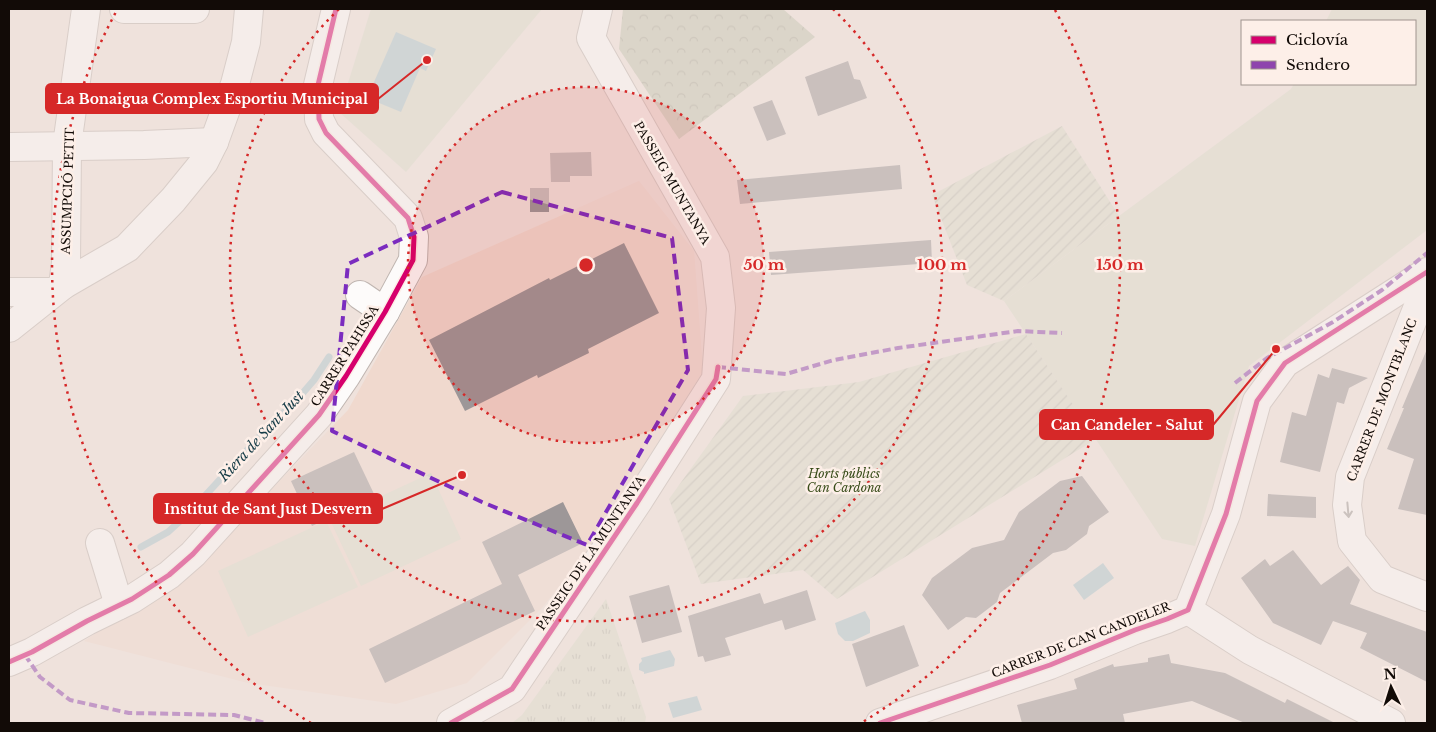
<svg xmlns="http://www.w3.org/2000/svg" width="1436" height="732" viewBox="0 0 1436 732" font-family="'Libre Baskerville',serif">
  <defs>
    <pattern id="forest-crowns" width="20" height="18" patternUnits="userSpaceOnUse" patternTransform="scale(1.25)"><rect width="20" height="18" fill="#c4c5b1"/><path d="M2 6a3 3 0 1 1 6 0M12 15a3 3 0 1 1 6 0" fill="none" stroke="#a7a897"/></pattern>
    <pattern id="park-tufts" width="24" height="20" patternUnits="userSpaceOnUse" patternTransform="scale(1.25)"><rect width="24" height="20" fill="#dbdbcb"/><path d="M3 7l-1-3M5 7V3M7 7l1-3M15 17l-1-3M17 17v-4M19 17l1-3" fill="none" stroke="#bbbbad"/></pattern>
    <pattern id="garden-furrows" width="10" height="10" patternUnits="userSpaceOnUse" patternTransform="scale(1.25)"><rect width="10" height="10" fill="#dbdbcb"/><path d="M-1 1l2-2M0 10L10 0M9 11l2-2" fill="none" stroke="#bbbbad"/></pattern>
  </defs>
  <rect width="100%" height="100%" fill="#efe2dc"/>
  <path fill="#f0d9ce" d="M639,181L694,251L703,371L597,539L541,609L467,683L396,704L248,683L84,641L196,568L348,410L422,277Z"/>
  <g fill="#dbdbcb">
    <path d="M371,9H542L406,172L339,112Z"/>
    <path d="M1332,9H1427V230L1249,366L1195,546L1162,539L1004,301L1291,89L1294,84H1415V21H1326Z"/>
    <path d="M431,473L461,539L361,586L330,520Z"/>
    <path d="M326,521L358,587L248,637L218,571Z"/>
  </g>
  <path fill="url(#forest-crowns)" d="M623,9H783L815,37L679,139L619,49Z"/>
  <path fill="url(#park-tufts)" d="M606,599L646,717L645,723H512L522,715Z"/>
  <g fill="url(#garden-furrows)">
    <path d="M1062,126L1119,216L1004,301L967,285L932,195Z"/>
    <path d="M1026,334L1096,439L837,599L803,570L701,584L669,499L743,396L859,382Z"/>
  </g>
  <g fill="#acc6cd">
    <path d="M396,32L436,49L426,71L420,68L401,112L367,98Z"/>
    <path d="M1103,563L1114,578L1084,600L1073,585Z"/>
    <path d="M865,611L870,620V633L853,641H845L838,634L835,623Z"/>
    <path d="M670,650L675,659L674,666L644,674V672L639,670V664L642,661L641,658Z"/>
    <path d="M697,696L702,710L673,718L668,703Z"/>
  </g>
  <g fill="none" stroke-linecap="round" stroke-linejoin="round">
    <path stroke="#acc6cd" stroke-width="7" d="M141,547L168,532L190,512L272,423L295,402L314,380L329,357"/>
  </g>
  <g fill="#9d9798">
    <path d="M848,61L854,79L860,80L867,98L818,116L805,77Z"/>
    <path d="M772,100L786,134L767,141L753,107Z"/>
    <path d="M591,152L592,176H570V182H551L550,153Z"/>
    <path d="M900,165L902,189L740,204L737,180Z"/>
    <rect x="530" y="188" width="19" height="24"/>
    <path d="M931,240L932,263L771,275L769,252Z"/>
    <path d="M624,243L659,313L588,349L589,353L538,378L537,375L465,411L429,340L549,278L550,280Z"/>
    <path d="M1427,349V515L1398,509L1414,459L1387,449L1404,408H1402Z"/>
    <path d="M1332,368L1368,378L1349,388L1344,404L1337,402L1320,472L1280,462L1292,412L1306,416L1318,374L1329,378Z"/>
    <path d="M354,452L375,496L312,526L291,481Z"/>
    <path d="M1082,476L1109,512L1089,526L1087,534L1066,550L1053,553L1000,593L997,602L976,618L966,617L948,630L922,595L932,578L972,548L1004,540L1019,512L1060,481Z"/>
    <path d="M1268,494L1316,497V518L1267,516Z"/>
    <path d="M563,502L583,543L518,575L535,611L385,683L369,649L502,584L482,542Z"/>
    <path d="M1293,550L1321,585L1348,566L1360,580L1350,604L1427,632V682L1360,648L1367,633L1333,621L1321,645L1273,623L1241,578L1265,559L1270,566Z"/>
    <path d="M669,585L682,632L642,643L629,596Z"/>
    <path d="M807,590L816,620L785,630L782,620L725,638L731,655L705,662L703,656L698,657L688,616L760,593L764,604Z"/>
    <path d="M904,625L919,666L866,687L852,644Z"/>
    <path d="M1169,654L1171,663L1225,673L1285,703L1287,699L1335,723H1245L1192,701L1123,714L1125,723H1022L1017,705L1077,689L1074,679L1113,664L1114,667L1148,662V658Z"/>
  </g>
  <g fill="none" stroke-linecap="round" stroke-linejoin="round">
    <defs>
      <g id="minor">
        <path d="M124,9H195"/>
        <path d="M9,147L144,145L214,142"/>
        <path d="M1427,284L1350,477L1347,505L1352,541L1382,579L1427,597"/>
        <path d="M63,285L66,263L67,145L86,9"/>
        <path d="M9,292H53"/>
        <path d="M360,295L385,312"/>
        <path d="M9,328L63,285L127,248L173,200L204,162L214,142L235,84L246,42L249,9"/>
        <path d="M100,543L119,605"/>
        <path d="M1188,610L1250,650L1391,723"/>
        <path d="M9,662L32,652L87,621L132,599L169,575L193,554L319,415L346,376L385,312L413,260L414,237L408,218L326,133L319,119L318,85L336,9"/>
        <path d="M451,723L512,689L637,503L716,379L721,308L715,257L591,38L598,9"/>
        <path d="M880,723L1050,665L1135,630L1167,619L1188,610L1226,514L1257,401L1285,363L1427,272"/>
      </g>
    </defs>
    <use href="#minor" stroke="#bfb5b0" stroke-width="30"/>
    <use href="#minor" stroke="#fdfbfa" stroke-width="28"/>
    <g stroke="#8e44ad" stroke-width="4" stroke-dasharray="8 4" stroke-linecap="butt">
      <path d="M718,367L786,374L834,360L898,348L1018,331L1062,333"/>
      <path d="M1235,383L1267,358L1333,322L1382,290L1427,253"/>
      <path d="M25,655L40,677L70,700L129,713L234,715L265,723"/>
    </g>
    <defs>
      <g id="cycleway">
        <path d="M9,662L32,652L87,621L132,599L169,575L193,554L319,415L346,376L385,312L413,260L414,237L408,218L326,133L319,119L318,85L336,9"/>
        <path d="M451,723L512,689L637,503L716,379L718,367"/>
        <path d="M880,723L1050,665L1135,630L1167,619L1188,610L1226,514L1257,401L1285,363L1427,272"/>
      </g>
    </defs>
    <use href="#cycleway" stroke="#fdefe8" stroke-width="8"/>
    <use href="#cycleway" stroke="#d6006c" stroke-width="5"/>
  </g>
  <defs><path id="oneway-shaft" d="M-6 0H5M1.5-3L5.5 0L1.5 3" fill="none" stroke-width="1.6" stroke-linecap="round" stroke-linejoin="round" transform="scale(1.25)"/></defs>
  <use stroke="#9f9b99" href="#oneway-shaft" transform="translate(1348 510) rotate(85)"/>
  <path d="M0 0H1436V732H0ZM502,192L672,238L688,370L587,545L482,502L332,431L348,264Z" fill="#efe2dc" fill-opacity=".55" fill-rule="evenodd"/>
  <path fill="none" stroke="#7b2cbf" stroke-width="4" stroke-dasharray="10 6" stroke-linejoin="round" d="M502,192L672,238L688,370L587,545L482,502L332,431L348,264Z"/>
  <circle cx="586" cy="265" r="178" fill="#d62828" fill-opacity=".12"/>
  <g fill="none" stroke="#d62828" stroke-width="2.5" stroke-dasharray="2.5 5">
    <circle cx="586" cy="265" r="178"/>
    <path d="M833 9A356 356 0 1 1 339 9"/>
    <path d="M311 723A534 534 0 0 1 117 10M1055 10A534 534 0 0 1 861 723"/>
  </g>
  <g text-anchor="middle" stroke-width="5" stroke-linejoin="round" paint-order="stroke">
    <g font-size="12" fill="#120b07" stroke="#fdefe8">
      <text transform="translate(672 183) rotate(60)" y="4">PASSEIG MUNTANYA</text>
      <text transform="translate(68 191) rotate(-88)" y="4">ASSUMPCIÓ PETIT</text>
      <text transform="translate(345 356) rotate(-58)" y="4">CARRER PAHISSA</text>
      <text transform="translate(1382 400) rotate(-69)" y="4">CARRER DE MONTBLANC</text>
      <text transform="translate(591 553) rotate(-56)" y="4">PASSEIG DE LA MUNTANYA</text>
      <text transform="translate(1081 640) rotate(-21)" y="4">CARRER DE CAN CANDELER</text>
    </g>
    <g font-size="12" font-style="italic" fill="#384c19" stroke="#fdefe8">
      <text x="844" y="478">Horts públics<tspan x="844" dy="14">Can Cardona</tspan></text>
    </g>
    <g font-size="14" font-style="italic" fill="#163c47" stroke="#fdefe8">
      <text transform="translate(261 436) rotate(-47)" y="5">Riera de Sant Just</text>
    </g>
  </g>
  <circle cx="586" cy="265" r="8" fill="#d62828" stroke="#fdefe8" stroke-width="2.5"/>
  <g font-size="15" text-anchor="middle" font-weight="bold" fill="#d62828" stroke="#fdefe8" stroke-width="5" stroke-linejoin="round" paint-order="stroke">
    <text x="764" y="270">50 m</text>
    <text x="942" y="270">100 m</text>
    <text x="1120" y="270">150 m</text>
  </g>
  <path fill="none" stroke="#d62828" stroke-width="2" d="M427 60L378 99M1276 349L1213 425M462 475L382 509"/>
  <g fill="#d62828" stroke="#fdefe8" stroke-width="2">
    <circle cx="427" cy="60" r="5"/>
    <circle cx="1276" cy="349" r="5"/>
    <circle cx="462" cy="475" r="5"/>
  </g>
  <g fill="#d62828" stroke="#d62828" stroke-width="2">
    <rect x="46" y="84" width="332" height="29" rx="5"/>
    <rect x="1040" y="410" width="173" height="29" rx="5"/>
    <rect x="154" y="494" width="228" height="29" rx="5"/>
  </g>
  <g font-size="14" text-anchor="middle" font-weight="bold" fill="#fff">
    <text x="212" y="104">La Bonaigua Complex Esportiu Municipal</text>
    <text x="1127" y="430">Can Candeler - Salut</text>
    <text x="268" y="514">Institut de Sant Just Desvern</text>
  </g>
  <rect width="1436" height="732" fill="none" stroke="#120b07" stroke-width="20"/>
  <rect x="1241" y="20" width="175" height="65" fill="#fdefe8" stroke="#9f948e"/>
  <rect x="1251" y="36" width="25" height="8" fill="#d6006c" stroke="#9f948e"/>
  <text x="1286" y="45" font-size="15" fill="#120b07">Ciclovía</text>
  <rect x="1251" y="61" width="25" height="8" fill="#8e44ad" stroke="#9f948e"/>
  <text x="1286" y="70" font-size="15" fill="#120b07">Sendero</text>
  <g transform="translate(1391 687) rotate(356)" stroke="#fdefe8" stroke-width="4" paint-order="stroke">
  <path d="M0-4L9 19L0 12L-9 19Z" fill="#120b07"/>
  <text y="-8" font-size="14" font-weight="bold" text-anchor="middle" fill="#120b07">N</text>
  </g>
</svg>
